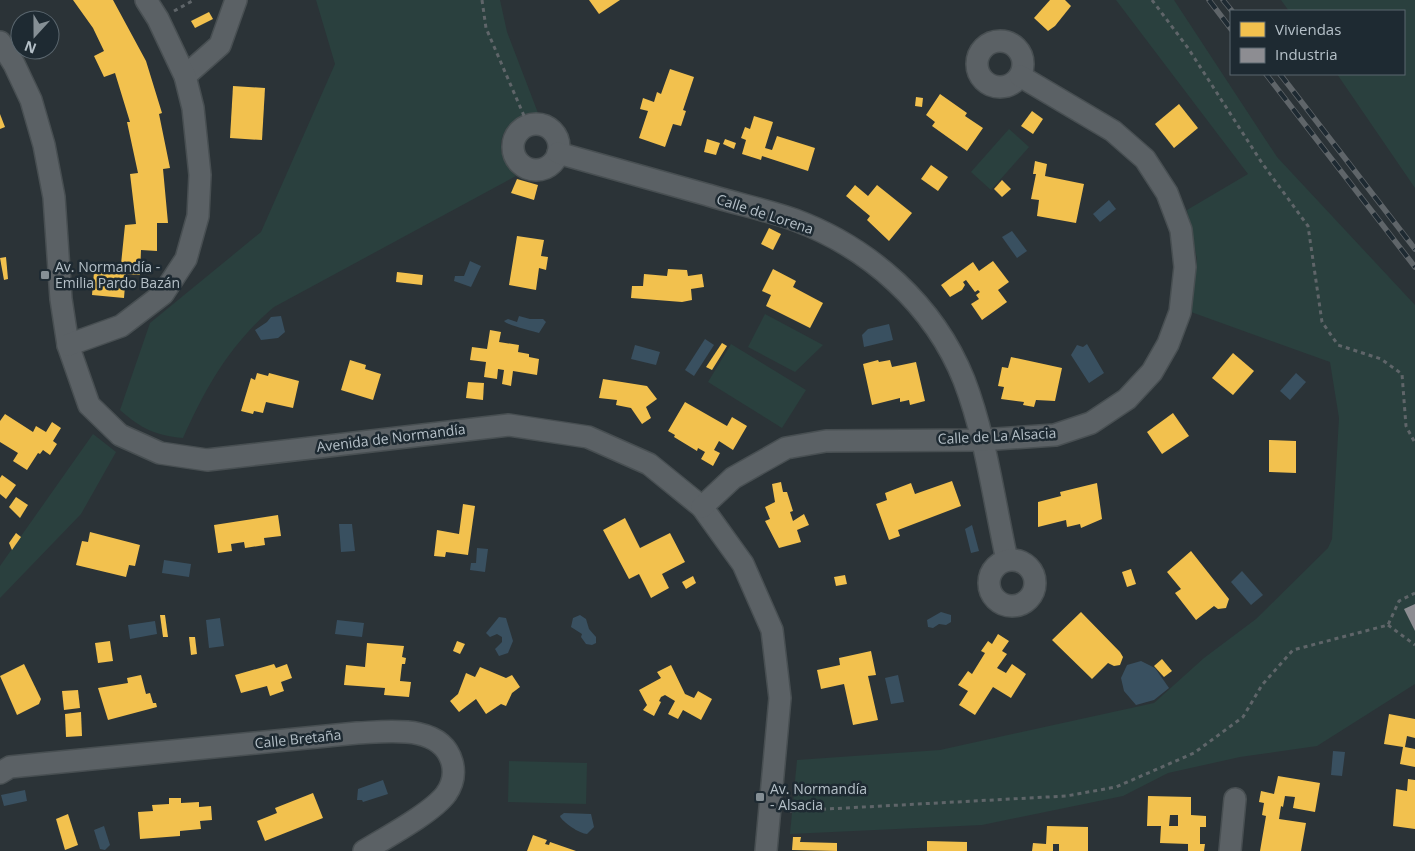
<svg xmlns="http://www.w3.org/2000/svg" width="1415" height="851" viewBox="0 0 1415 851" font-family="'Open Sans',sans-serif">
  <rect width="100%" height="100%" fill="#2b3337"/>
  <g fill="#2a403e">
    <path d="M316,0H500L507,32L538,113C501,116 488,150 516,176L274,307C230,344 206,387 183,438C154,435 142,429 120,410L150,323L261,232L335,64Z"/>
    <path d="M1116,0H1174L1277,157L1415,305V684L1317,746L1240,757L1168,773L1123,796L982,825L790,834L797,760L940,750L1154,703L1204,658L1256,619L1328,548L1332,539L1339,418L1330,362L1191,312L1197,259L1187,210L1248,174Z"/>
    <path d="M1281,0H1415V188L1337,74H1404V11H1289Z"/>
    <path d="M1009,129L1029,147L991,190L971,172Z"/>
    <path d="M765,314L823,345L795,372L748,347Z"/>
    <path d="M731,344L806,390L782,428L708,382Z"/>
    <path d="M93,434L116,452L81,514L0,598V566Z"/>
    <path d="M509,761L587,763L586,804L508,802Z"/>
  </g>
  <g fill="#395060">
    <path d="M1109,200L1116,209L1100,222L1093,214Z"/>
    <path d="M1012,231L1027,251L1017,258L1002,237Z"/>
    <path d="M470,261L481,266L471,287L454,281L455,276H464Z"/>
    <path d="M281,316L285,332L278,338L261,340L255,330L267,322L271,317Z"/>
    <path d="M519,316L530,319H543L546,322L539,333C532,331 507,325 504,321L508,319L517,322Z"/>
    <path d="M889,324L893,340L864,347L862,335L868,329Z"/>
    <path d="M705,339L714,345L694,376L685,370Z"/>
    <path d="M1087,344L1104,373L1089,383L1071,355L1077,345L1083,347Z"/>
    <path d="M635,345L660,352L656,365L631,359Z"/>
    <path d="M1296,373L1306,382L1290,400L1280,391Z"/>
    <path d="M339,524H352L355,551L341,552Z"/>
    <path d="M972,525L979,551L971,553L965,529Z"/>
    <path d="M477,548L488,549L485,572L470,570L471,563H476Z"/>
    <path d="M164,560L191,564L189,577L162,573Z"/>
    <path d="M1242,571L1263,595L1251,605L1231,582Z"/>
    <path d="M941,612L951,615V622L946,625L939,624L933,628L928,627L927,620Z"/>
    <path d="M580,615L586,619L589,629L596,637V643L592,645L586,644L581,637L582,634L571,627L573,618Z"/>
    <path d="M499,617L506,618L513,641L508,653L499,656L495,649L502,642V637L497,634L490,637L486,633Z"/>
    <path d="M220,618L224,646L209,648L206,620Z"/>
    <path d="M337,620L364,623L362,637L335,634Z"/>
    <path d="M155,621L157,634L130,639L128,625Z"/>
    <path d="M1141,661L1155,668L1169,688L1154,700L1136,705L1124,691L1121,678L1127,665Z"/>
    <path d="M898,675L904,702L891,704L885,678Z"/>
    <path d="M1333,751L1345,752L1342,776L1331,775Z"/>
    <path d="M383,780L388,794L363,802L362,800H357L358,789Z"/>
    <path d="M25,790L27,801L4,806L1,795Z"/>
    <path d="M564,813L591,814L594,827L587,834C580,834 562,822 560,816Z"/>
    <path d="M104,826L110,845L105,850L100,849L94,830Z"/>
  </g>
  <g fill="#f2c14e" fill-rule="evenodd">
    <path d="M73,0H113L146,61L162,113L159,114L170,168L163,169L168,223H157V251L141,250L140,275L126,274L124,298L92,295L94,272L120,274L125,225L136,224L130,174L138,173L127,122H130L115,73L104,77L94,56L104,51L93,28Z"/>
    <path d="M589,0H620L599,14Z"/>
    <path d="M1050,0H1065L1071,6L1055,26L1048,31L1034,18Z"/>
    <path d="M209,12L213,19L195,28L191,21Z"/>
    <path d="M670,69L694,77L683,110L686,111L681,126L673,124L665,147L639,138L648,111L640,109L643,98L654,102L657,92L661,94Z"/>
    <path d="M233,86L265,88L262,140L230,138Z"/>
    <path d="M940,94L967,113L965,116L983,128L967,151L932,126L935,122L926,115Z"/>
    <path d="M916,97L923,98L922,107L915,106Z"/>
    <path d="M1179,104L1198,128L1174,148L1155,124Z"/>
    <path d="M1032,111L1043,119L1033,134L1021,126Z"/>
    <path d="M0,114L5,127L0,129Z"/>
    <path d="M754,116L773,122L765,148L772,150L777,136L815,148L808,171L762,156L761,160L742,154L746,140L741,138L745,127L750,129Z"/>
    <path d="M707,139L720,143L716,155L704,152Z"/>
    <path d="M725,139L736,143L734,149L723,144Z"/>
    <path d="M1035,161L1047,164L1045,176L1084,184L1076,223L1037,216L1039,200L1031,199L1036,174H1033Z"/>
    <path d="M931,165L948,177L938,191L921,179Z"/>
    <path d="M517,179L538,185L534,200L511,193Z"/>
    <path d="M1002,180L1011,189L1002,197L994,189Z"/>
    <path d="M855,185L868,196L877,185L912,213L889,241L867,220L870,216L846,196Z"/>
    <path d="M769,228L781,234L773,250L761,244Z"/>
    <path d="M517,236L544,240L541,256L548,257L546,270L539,268L536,290L509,285Z"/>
    <path d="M6,257L8,279L4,280L0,258Z"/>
    <path d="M993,261L1009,282L998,290L1007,302L982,320L971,304L979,299L976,295L980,292L978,290L975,292L966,280L963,282L965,285L962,290L950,297L941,285L973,262L979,271Z"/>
    <path d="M668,269L687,270L688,276L702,274L704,287L691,289L692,300L682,302L631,298L632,286H643L644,274L667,276Z"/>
    <path d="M773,269L796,281L793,287L823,303L810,328L766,306L771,295L762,291Z"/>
    <path d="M397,272L423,275L422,285L396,282Z"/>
    <path d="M490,330L501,332L499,342L519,345L518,352L529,354V357L539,359L537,375L513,371L511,386L502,384L504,370L498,369L497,379L484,377L486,362L470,360L472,347L487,349Z"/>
    <path d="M722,343L727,346L712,370L706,367Z"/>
    <path d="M1233,353L1254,371L1233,395L1212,378Z"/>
    <path d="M1011,357L1062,368L1055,401L1036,400L1034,407L1023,405L1024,402L1001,399L1004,387L998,386L1002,367L1008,368Z"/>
    <path d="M350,360L366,365L365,369L381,374L373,400L341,390Z"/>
    <path d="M878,360L879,362L890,360L892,367L916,362L925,401L910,405L909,400L900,402V398L872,405L863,364Z"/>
    <path d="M257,373L268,376L269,373L299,381L293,408L266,402L263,413L254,411L253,414L241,411L251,378L255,380Z"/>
    <path d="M603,379L647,386L657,399L646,407L651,418L642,424L631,408L616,405L617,400L599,398Z"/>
    <path d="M468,382L484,383L483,400L466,398Z"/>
    <path d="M685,402L727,426L732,417L747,426L733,450L719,441L714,450L720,453L713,466L701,459L705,452L698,448L697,451L674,437L675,435L668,431Z"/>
    <path d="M1173,413L1189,436L1162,454L1147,432Z"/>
    <path d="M5,414L33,432L36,426L46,432L52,422L61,428L53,441L57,444L50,455L43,450L40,454L38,453L27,470L13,461L18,453L0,442V421Z"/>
    <path d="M1269,440L1296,441V473L1269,472Z"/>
    <path d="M2,475L16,485L6,499L0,494V478Z"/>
    <path d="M952,481L961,506L898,530L900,536L889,540L876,504L887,500L885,493L911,483L915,494Z"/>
    <path d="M781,482L783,492H787L793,511L790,512L793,521L804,514L809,525L797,530L801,542L779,548L765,521L770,519L765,507L775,502L772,484Z"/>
    <path d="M1097,483L1102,519L1081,528L1080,524L1067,527L1066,520L1038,527V502L1061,496L1060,492Z"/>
    <path d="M16,497L28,505L20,518L9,507Z"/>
    <path d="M463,504L475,506L468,555L446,552L445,557L434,556L437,530L459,534Z"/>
    <path d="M278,515L281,536L264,538L265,545L245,548L244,542L231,544L232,551L218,553L214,525Z"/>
    <path d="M625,518L640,548L670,533L685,562L662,574L669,588L651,598L639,574L629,579L603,530Z"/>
    <path d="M90,532L140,545L135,566L129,565L126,577L76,565L82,541L88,542Z"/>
    <path d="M16,533L21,537L12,550L9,543Z"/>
    <path d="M1191,551L1229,599L1226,608L1218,609L1214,606L1196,620L1175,593L1181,589L1167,572Z"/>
    <path d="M1131,569L1136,584L1127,587L1122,572Z"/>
    <path d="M845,575L847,584L836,586L834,577Z"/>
    <path d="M693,576L696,583L686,589L682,582Z"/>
    <path d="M1081,612L1120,652L1123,657L1120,665L1114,666L1108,663L1092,679L1052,640Z"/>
    <path d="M160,615H165L168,637H163Z"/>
    <path d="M998,634L1009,641L1002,651L1007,654L997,668L1006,673L1012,664L1026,674L1011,698L993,687L975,715L959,705L968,691L958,685L968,671L972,674L985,653L981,651L988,641L992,644Z"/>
    <path d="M189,637H195L197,654L191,655Z"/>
    <path d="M110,641L113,661L98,663L95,643Z"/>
    <path d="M457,641L465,644L460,654L453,651Z"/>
    <path d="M367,643L404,646L402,657L406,658L405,664H402L400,681L411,682L409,697L384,695L385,688L344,685L346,665L365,667Z"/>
    <path d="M871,651L876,675L868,676L878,720L853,725L844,684L821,689L817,670L840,665L839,658Z"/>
    <path d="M1162,659L1172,671L1164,677L1154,666Z"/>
    <path d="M24,664L41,699L39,704L17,715L0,676Z"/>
    <path d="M274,664L276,668L287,664L292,678L281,682L284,691L270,696L267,686L241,693L235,675Z"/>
    <path d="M671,665L685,694L694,698L698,691L712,699L701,720L683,710L678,719L668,714L675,701L665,695L661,697L659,701L661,702L654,716L643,710L647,705L639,690L661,678L657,672Z"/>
    <path d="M480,667L506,678L512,675L520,687L512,693L506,706L501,704L486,714L476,699L459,712L450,701L458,694L466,673L475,677Z"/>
    <path d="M141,675L146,694L150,693L153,703H156L157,707L108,720L98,688L128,683L127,678Z"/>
    <path d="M78,690L80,708L64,710L62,691Z"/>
    <path d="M81,712L82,736L66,737L65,714Z"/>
    <path d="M1389,714L1415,719V738L1407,736L1405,747L1415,749V767L1400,764L1403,747L1384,744Z"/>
    <path d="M1278,776L1320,783L1315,812L1293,808L1295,797L1285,796L1283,807L1281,806L1279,819L1306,823L1301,851H1260L1266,816L1262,815L1264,803L1259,802L1261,791L1274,794Z"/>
    <path d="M1408,779L1415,780V829L1393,826L1396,789L1407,791Z"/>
    <path d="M313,793L323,818L265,841L257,821L277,813L275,808Z"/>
    <path d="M1148,796L1191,797V815L1206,816V827H1200V844H1205L1204,851H1188V844L1160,843L1161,826H1147ZM1170,815H1178V826H1169Z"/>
    <path d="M169,798H181V803L199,802V807L211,806L212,820L200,821L201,829L180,831V836L140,839L138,812L153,811L152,805L169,804Z"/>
    <path d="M68,814L78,845L65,850L56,819Z"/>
    <path d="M1047,826L1088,827V851H1059V844H1053V851H1032L1033,843L1046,844Z"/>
    <path d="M533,835L547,840L545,844L549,845L550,842L576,851H527Z"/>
    <path d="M793,837H801L800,842L837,843V851L792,850Z"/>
    <path d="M927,841L967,842V851H927Z"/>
  </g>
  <path fill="#8d8d92" d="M1415,604V631L1404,609Z"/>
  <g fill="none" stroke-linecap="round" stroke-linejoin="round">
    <defs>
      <g id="street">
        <circle cx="1000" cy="64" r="23"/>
        <path d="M0,42L14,64L31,100L44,145L54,197L61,299L68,345L89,405L120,435L160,453L207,460L509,425L588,437L649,464L702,507L743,564L772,630L780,698L766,851"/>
        <path d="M185,76L220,45L236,0"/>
        <circle cx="536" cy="147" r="23"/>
        <path d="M558,153C608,167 658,181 708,195C737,204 767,210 795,220C870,248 934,305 964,380C986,437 994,501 1007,560"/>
        <path d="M68,345L121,326L163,294L186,259L198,216L200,175L193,108L185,76L158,19L146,0"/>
        <path d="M702,507L733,478L786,448L826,441L981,440L1055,435L1091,423L1127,399L1152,372L1168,344L1180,312L1185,267L1181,230L1167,193L1145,159L1113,131L1020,76"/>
        <circle cx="1012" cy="583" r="23"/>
        <path d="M0,773L10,767L357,733C387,732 441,723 452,762C455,773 453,784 446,794C432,813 385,838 364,851"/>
        <path d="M1230,851L1235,799"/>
      </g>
    </defs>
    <use href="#street" stroke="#484f52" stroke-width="24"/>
    <g stroke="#5f6569" stroke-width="3" stroke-dasharray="4 4" stroke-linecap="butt">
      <path d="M482,0L486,28L528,125"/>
      <path d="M1152,0L1188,48L1262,163L1308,226L1322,322L1338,345L1381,359L1402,374L1406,426L1415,443"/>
      <path d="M174,11L194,0"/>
      <path d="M1388,625L1415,645"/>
      <path d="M790,811L1066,796L1116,787L1194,753L1243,717L1262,685L1293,650L1388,625L1399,601L1415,593"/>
    </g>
    <use href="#street" stroke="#5b6165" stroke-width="21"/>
    <defs>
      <g id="rail">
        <path d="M1209,0L1231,29"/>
        <path d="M1223,0L1232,11"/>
        <path d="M1266,74L1415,267"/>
        <path d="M1280,74L1415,249"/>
      </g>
    </defs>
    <use href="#rail" stroke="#5f6569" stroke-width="5.5"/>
    <use href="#rail" stroke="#1e2a32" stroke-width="4" stroke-dasharray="11" stroke-linecap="butt"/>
  </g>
  <g fill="#858f95" stroke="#1e2a32" stroke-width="2">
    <rect x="40" y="270" width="10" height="10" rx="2.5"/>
    <rect x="755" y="792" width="10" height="10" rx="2.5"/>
  </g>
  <g text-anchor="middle" stroke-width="5" stroke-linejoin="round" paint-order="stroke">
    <g font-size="14" fill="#b5c0c8" stroke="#1e2a32">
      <text transform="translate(765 214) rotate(18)" y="5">Calle de Lorena</text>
      <text transform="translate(997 436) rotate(-3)" y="5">Calle de La Alsacia</text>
      <text transform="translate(391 438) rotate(-7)" y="5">Avenida de Normandía</text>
      <text transform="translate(298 739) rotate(-6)" y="5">Calle Bretaña</text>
    </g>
    <g font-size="14" fill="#b5c0c8" stroke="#1e2a32" text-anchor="start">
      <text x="55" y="272">Av. Normandía -<tspan x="55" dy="16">Emilia Pardo Bazán</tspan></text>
      <text x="770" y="794">Av. Normandía<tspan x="770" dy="16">- Alsacia</tspan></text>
    </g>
  </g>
  <rect x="1230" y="10" width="175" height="65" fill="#1e2a32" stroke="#5a666e"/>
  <rect x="1240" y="22" width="25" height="15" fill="#f2c14e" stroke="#5a666e"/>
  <text x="1275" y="35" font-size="15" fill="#b5c0c8">Viviendas</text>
  <rect x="1240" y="48" width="25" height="15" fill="#8d8d92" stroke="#5a666e"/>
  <text x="1275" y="60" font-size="15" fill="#b5c0c8">Industria</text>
  <g transform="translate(35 35) rotate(201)"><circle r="24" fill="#1e2a32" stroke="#5a666e"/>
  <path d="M0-4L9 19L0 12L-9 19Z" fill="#858f95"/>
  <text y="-8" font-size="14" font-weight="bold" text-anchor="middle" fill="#b5c0c8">N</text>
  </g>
</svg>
